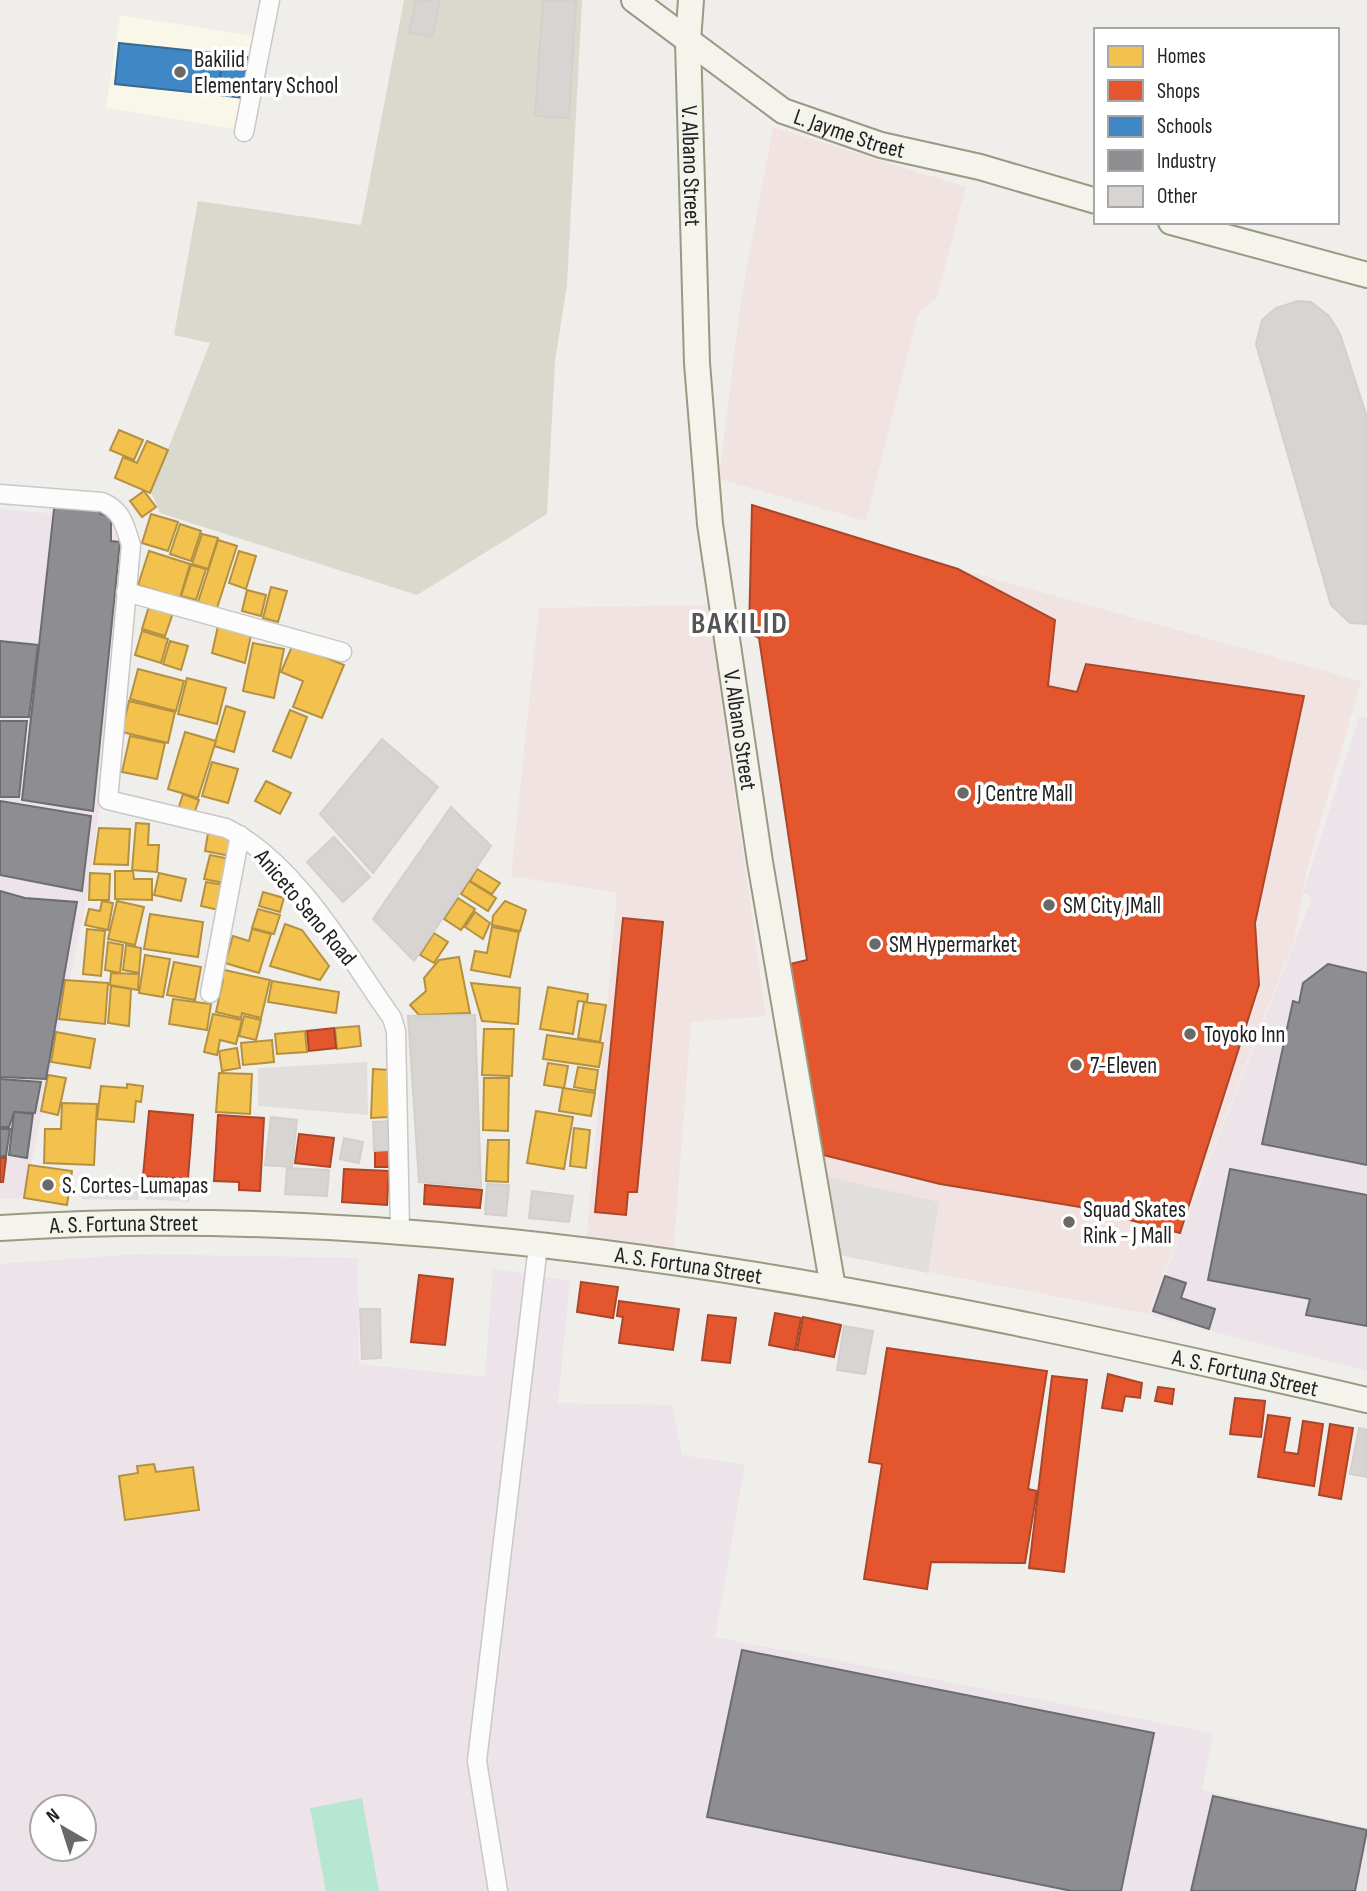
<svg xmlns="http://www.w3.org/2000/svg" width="1367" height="1891" viewBox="0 0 1367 1891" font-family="'Sofia Sans Condensed',sans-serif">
  <rect width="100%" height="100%" fill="#f0eeeb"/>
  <g fill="#f1e3e1">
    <path d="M773,127L966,187L937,297L918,314L866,521L719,479L741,299Z"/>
    <path d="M752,505L958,569L1361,681L1307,869L1294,940L1148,1314L834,1254L786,965L807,959L759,638L749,633Z"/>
    <path d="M708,605L766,1016L691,1022L673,1256L586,1245L617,893L511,876L539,608Z"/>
  </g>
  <g fill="#ede4e9" fill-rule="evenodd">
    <path d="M0,509L98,517L113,525L119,537L99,811L87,897L24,1198L0,1199Z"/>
    <path d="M1359,717L1367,718V1371L1149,1315L1312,897L1303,893Z"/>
    <path d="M137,1254L358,1258L359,1364L485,1377L493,1269L570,1281L558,1403L672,1405L682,1455L745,1465L715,1637L1213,1733L1202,1790L1367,1828V1891H0V1264ZM42,1807H84V1849H42Z"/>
  </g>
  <path fill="#f8f7e8" d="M120,15L253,36L240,130L106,108Z"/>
  <path fill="#d9d9cd" d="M404,0H582L567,285L555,361L547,514L417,595L160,513L151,492L210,343L174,335L198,201L361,225Z"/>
  <path fill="#b7e6d2" d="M362,1798L379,1891H326L310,1808Z"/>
  <g fill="#e0dfde">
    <path d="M367,1062L368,1115L258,1106V1068Z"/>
    <path d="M819,1175L939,1202L928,1273L834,1254Z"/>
    <path d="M82,1183L139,1184L138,1200L82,1199Z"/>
    <path d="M146,1184L190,1188L189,1202L145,1199Z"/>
  </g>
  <g fill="#f2c14e" stroke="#b49141" stroke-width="2">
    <path d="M119,430L143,440L134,460L110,450Z"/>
    <path d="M147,441L168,450L150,493L115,478L123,457L137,463Z"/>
    <path d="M144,491L156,507L142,517L130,501Z"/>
    <path d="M151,514L178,522L168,551L142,543Z"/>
    <path d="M180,524L201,531L191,561L170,554Z"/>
    <path d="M202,534L218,538L208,569L192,564Z"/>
    <path d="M218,540L237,546L217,608L198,602Z"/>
    <path d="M149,551L190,564L180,598L138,585Z"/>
    <path d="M239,551L256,556L246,589L229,583Z"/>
    <path d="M191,565L206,569L196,600L181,596Z"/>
    <path d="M271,587L287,591L278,622L263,618Z"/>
    <path d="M247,590L266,595L261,616L242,611Z"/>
    <path d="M150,603L174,610L165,636L142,629Z"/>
    <path d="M218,626L251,635L245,663L212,653Z"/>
    <path d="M142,631L168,639L161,663L135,655Z"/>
    <path d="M170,641L188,646L181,670L163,664Z"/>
    <path d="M253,643L284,649L274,698L243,691Z"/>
    <path d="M293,644L344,665L322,718L293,707L303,681L281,672Z"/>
    <path d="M138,669L184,681L176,711L130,699Z"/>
    <path d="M187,678L226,688L217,724L178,714Z"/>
    <path d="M129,701L175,712L168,743L122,732Z"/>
    <path d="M226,706L245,712L234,752L214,746Z"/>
    <path d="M290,710L307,717L291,758L273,751Z"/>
    <path d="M185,732L216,741L198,798L168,789Z"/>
    <path d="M130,736L165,743L157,779L122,772Z"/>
    <path d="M212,762L238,769L228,803L202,796Z"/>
    <path d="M266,781L291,793L280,814L255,801Z"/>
    <path d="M183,794L199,800L193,816L178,810Z"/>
    <path d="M136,823L149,824L148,845H159L157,872L132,870Z"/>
    <path d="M99,828L130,829L128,865L94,864Z"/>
    <path d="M208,833L233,837L230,856L205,851Z"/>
    <path d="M210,855L230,859L224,883L204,879Z"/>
    <path d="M477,869L500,883L492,894L470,881Z"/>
    <path d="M115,871H133L134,879H152V900L115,899Z"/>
    <path d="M90,873L110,874L109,900H89Z"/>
    <path d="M159,873L186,879L181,901L154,895Z"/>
    <path d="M469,881L496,898L488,911L461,894Z"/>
    <path d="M206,882L224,885L219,910L201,906Z"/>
    <path d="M263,892L284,898L280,912L259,906Z"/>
    <path d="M458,898L475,909L461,930L444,919Z"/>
    <path d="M102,901L113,903L108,930L85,925L89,909L100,911Z"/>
    <path d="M117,901L144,907L135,945L108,939Z"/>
    <path d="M505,901L526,910L520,931L492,925L493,916Z"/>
    <path d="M258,909L280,915L274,934L252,928Z"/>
    <path d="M475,912L490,923L483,939L465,927Z"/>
    <path d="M150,914L203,922L198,957L144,949Z"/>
    <path d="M285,924L302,930L329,966L320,980L270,966Z"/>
    <path d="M492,927L519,932L510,977L471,970L475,951L487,953Z"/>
    <path d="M87,929L105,931L101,976L83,974Z"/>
    <path d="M252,929L271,934L259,973L225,963L233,936L249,941Z"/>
    <path d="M434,933L448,942L434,963L420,955Z"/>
    <path d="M108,942L123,945L120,973L105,970Z"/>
    <path d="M126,945L141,948L139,973L123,970Z"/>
    <path d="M145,955L170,959L163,997L139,993Z"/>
    <path d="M459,957L470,1013L419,1015L410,1005L426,991L424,978L439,960Z"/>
    <path d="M174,962L201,967L195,1000L167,995Z"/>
    <path d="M220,969L270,980L261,1018L242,1013L241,1018L216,1012L223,980L217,979Z"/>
    <path d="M111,973L139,974L138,990L110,985Z"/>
    <path d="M65,980L108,983L105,1024L59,1019Z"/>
    <path d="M272,981L339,992L336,1013L268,1002Z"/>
    <path d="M471,983L520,988L518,1024L482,1021Z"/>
    <path d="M111,986L131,989L129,1026L108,1023Z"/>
    <path d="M548,987L588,994L587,1002L578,1001L573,1034L540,1029Z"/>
    <path d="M173,999L211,1004L207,1030L169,1024Z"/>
    <path d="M584,1002L606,1005L600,1042L578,1038Z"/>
    <path d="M213,1014L242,1020L236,1044L220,1040L217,1055L204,1052Z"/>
    <path d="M244,1016L261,1020L256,1040L239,1036Z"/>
    <path d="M359,1026L361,1046L337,1049L335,1028Z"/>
    <path d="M484,1029H514L512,1076L482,1075Z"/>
    <path d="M305,1031L307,1052L277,1054L275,1034Z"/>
    <path d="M56,1032L95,1039L90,1068L51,1062Z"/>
    <path d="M547,1035L603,1043L599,1067L543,1059Z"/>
    <path d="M272,1040L274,1062L243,1065L241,1043Z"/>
    <path d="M237,1048L240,1068L222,1071L219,1051Z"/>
    <path d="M548,1063L568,1066L564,1088L544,1085Z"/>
    <path d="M578,1067L598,1070L595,1091L574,1087Z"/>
    <path d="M373,1069L390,1070L389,1117L371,1118Z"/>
    <path d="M219,1073L252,1074L250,1114L216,1112Z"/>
    <path d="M48,1075L66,1078L58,1115L41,1111Z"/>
    <path d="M484,1078H509L508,1131L483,1130Z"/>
    <path d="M127,1084L143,1086L141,1102L136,1101L134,1122L97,1119L101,1086L127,1088Z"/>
    <path d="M563,1088L595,1093L591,1116L559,1111Z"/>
    <path d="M62,1103L97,1104L94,1165L44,1163L45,1129H61Z"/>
    <path d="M536,1111L573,1117L564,1169L527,1163Z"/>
    <path d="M574,1128L590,1130L586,1168L570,1166Z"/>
    <path d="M488,1140H509L508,1182L486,1181Z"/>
    <path d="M29,1165L72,1171L67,1205L24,1198Z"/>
    <path d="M154,1464L156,1472L193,1467L199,1510L125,1520L119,1476L138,1473L137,1466Z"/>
  </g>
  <g fill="#e4572e" stroke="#aa472a" stroke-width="2">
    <path d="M752,505L958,569L1055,620L1048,686L1077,692L1086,664L1304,696L1255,923L1259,985L1180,1233L1080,1207L940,1184L815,1153L786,965L807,960L759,638L749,633Z"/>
    <path d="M623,918L663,922L637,1192H628L626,1215L595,1212Z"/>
    <path d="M334,1028L336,1048L309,1051L307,1031Z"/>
    <path d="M149,1111L193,1115L188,1179L143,1176Z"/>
    <path d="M218,1115L264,1118L260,1191L239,1190V1182L214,1181Z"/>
    <path d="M299,1134L334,1138L330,1167L295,1163Z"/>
    <path d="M375,1151H394L393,1167H375Z"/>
    <path d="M0,1157L6,1158L3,1182H0Z"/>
    <path d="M344,1169L389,1171L387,1205L342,1202Z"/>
    <path d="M425,1185L482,1190L480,1208L424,1204Z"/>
    <path d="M419,1275L453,1279L445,1345L411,1342Z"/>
    <path d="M581,1282L618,1287L613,1318L577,1312Z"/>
    <path d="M619,1301L679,1309L673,1350L619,1343L623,1317L617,1316Z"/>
    <path d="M775,1313L801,1318L795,1350L769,1345Z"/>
    <path d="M708,1315L736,1318L730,1363L702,1360Z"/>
    <path d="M803,1317L841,1325L834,1357L797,1350Z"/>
    <path d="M887,1348L1047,1371L1028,1489L1037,1491L1025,1563L931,1562L927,1589L864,1579L882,1464L869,1462Z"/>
    <path d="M1108,1374L1142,1383L1140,1398L1125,1396L1122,1411L1102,1408Z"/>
    <path d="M1052,1376L1087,1380L1064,1572L1029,1568Z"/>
    <path d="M1158,1387L1174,1389L1172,1404L1155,1401Z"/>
    <path d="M1235,1398L1265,1401L1261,1437L1230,1434Z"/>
    <path d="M1268,1415L1290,1418L1284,1452L1298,1454L1303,1421L1323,1424L1314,1486L1258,1477Z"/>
    <path d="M1330,1424L1353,1428L1341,1499L1319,1495Z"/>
  </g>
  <g fill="#3f88c5" stroke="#366994" stroke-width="2">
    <path d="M119,43L223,54L218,95L115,84Z"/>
    <path d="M223,54L247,57L243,98L218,95Z"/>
  </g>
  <g fill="#8d8d92" stroke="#6d6d70" stroke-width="2">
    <path d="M55,500L100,505V514L111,516V541L120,542L93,811L22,800Z"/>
    <path d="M0,641L38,645L29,717H0Z"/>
    <path d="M0,721H27L19,797H0Z"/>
    <path d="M0,801L91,816L82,891L0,875Z"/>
    <path d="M0,891L25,898L77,902L46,1079L0,1077Z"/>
    <path d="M1328,964L1367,973V1165L1262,1144L1293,1001L1299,1003L1303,983Z"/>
    <path d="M0,1079L41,1082L35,1113L14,1112L9,1127H0Z"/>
    <path d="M14,1112L33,1114L27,1158L9,1155Z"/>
    <path d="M0,1129H10L6,1156H0Z"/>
    <path d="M1230,1169L1367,1195V1326L1306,1315L1310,1299L1208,1280Z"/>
    <path d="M1165,1276L1186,1283L1181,1298L1215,1309L1209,1329L1153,1311Z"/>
    <path d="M742,1650L1154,1733L1121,1891H1072L707,1817Z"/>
    <path d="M1213,1796L1367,1830L1355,1891H1191Z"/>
  </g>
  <g fill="#d7d4d2" stroke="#d3d0cc" stroke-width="2">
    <path d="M416,0H440L432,37L409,32Z"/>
    <path d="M543,0H576L569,118L535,116Z"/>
    <path d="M1298,301L1311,302L1329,316L1340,334L1367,417V624L1350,623L1331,605L1256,344L1262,320L1276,308Z"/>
    <path d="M382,739L438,787L373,873L320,814Z"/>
    <path d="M451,807L491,846L414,961L373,919Z"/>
    <path d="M334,837L370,877L343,902L307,862Z"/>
    <path d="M475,1015L481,1187L419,1182L408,1016Z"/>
    <path d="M271,1117L297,1120L292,1167L265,1165Z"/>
    <path d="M391,1121L392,1150L374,1151L373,1122Z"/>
    <path d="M344,1138L363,1142L359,1163L340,1159Z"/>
    <path d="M287,1168L329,1170L327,1196L285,1194Z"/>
    <path d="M487,1184L509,1185L506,1216L485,1214Z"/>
    <path d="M532,1191L573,1196L569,1222L529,1218Z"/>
    <path d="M360,1309H380L381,1358L362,1359Z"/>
    <path d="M844,1326L873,1331L865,1374L837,1370Z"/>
    <path d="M1359,1428L1367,1430V1477L1350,1474Z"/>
  </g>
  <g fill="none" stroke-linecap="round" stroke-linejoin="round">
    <defs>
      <g id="street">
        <path d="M244,132L270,0"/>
        <path d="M0,494L102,502C122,510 125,526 131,545L108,800L226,828C296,862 348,956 392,1018L396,1031L400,1231"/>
        <path d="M126,592L342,652"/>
        <path d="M210,993L240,835"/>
        <path d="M498,1891L477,1761L538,1246"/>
      </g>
      <g id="secondary">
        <path id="s1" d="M634,0L783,111L881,145L980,167L1096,201"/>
        <path id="s2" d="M691,0L688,41L697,363L710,524L760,862L833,1288"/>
        <path d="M1171,222L1367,275"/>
        <path id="s3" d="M0,1228C458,1198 923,1298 1367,1400"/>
      </g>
    </defs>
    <use href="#street" stroke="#c9c8c7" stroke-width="21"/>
    <use href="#secondary" stroke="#999a82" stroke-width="28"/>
    <use href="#street" stroke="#fdfcfc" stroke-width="18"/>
    <use href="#secondary" stroke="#f4f4ed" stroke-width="24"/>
  </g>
  <g fill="#6a6968" stroke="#fff" stroke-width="2.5">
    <circle cx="180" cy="72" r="7"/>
    <circle cx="963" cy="793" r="7"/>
    <circle cx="1049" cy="905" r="7"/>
    <circle cx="875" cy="944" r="7"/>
    <circle cx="1190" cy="1034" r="7"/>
    <circle cx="1076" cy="1065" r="7"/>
    <circle cx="48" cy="1185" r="7"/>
    <circle cx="1069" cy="1222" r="7"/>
  </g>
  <g text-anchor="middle" stroke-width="7" stroke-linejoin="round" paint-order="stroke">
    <g font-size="23" fill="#222" stroke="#fff" text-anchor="start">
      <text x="194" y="67">Bakilid<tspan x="194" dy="26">Elementary School</tspan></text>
      <text x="977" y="801">J Centre Mall</text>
      <text x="1063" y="913">SM City JMall</text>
      <text x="889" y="952">SM Hypermarket</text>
      <text x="1204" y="1042">Toyoko Inn</text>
      <text x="1090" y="1073">7-Eleven</text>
      <text x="62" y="1193">S. Cortes-Lumapas</text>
      <text x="1083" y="1217">Squad Skates<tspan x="1083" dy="26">Rink - J Mall</tspan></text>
    </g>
    <g font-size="23" fill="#222" stroke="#fff">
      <text dy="8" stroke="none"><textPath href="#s1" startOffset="256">L. Jayme Street</textPath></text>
      <text dy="8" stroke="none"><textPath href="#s2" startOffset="166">V. Albano Street</textPath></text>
      <text dy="8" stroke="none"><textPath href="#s2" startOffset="733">V. Albano Street</textPath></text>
      <text transform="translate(306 907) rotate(50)" y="8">Aniceto Seno Road</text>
      <text dy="8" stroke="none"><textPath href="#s3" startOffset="124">A. S. Fortuna Street</textPath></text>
      <text dy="8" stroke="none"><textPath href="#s3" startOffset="691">A. S. Fortuna Street</textPath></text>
      <text dy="8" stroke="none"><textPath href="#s3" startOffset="1258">A. S. Fortuna Street</textPath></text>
    </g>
    <g font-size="30" font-weight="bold" letter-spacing="2" fill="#555" stroke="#fff">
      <text x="740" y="633">BAKILID</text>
    </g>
  </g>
  <rect x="1094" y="28" width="245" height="196" fill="#ffffff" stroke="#a7a7a7" stroke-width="2"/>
  <rect x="1108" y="46" width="35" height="21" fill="#f2c14e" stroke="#a7a7a7" stroke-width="2"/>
  <text x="1157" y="63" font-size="21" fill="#222222">Homes</text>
  <rect x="1108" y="80" width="35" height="21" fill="#e4572e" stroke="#a7a7a7" stroke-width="2"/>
  <text x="1157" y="98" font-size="21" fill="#222222">Shops</text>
  <rect x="1108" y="116" width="35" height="21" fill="#3f88c5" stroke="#a7a7a7" stroke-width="2"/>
  <text x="1157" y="133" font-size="21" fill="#222222">Schools</text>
  <rect x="1108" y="150" width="35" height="21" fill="#8d8d92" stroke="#a7a7a7" stroke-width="2"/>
  <text x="1157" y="168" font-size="21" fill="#222222">Industry</text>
  <rect x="1108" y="186" width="35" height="21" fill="#d7d4d2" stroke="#a7a7a7" stroke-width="2"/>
  <text x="1157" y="203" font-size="21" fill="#222222">Other</text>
  <g transform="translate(63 1828) rotate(321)"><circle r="33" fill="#ffffff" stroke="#a7a7a7" stroke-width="2"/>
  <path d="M0-5L12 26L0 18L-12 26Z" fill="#6a6968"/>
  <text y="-10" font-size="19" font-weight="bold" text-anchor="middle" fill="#222222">N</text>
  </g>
</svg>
